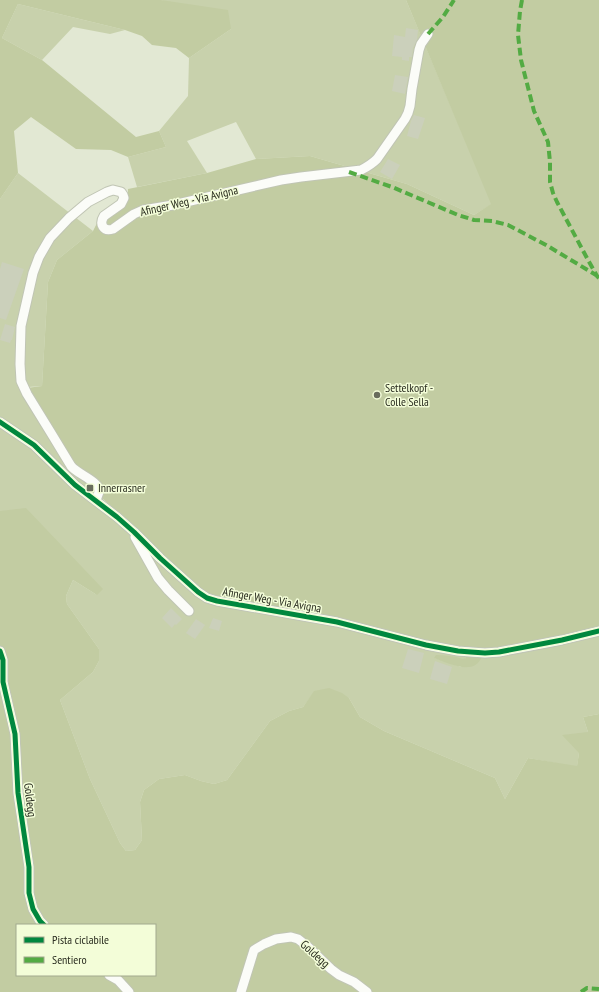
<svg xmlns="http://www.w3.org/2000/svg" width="599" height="992" viewBox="0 0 599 992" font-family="'PT Sans Narrow',sans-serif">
  <rect width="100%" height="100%" fill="#e2e8d3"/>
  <g fill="#c8d1ac">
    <path d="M161,0H406L492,204L474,215L407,184L310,156L256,159L236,122L187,141L207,173L137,187L128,157L166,147L159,131L188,96L189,58L231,29Z"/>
    <path d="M18,4L125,30L110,34L73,27L42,60L2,38Z"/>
    <path d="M18,173L93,231L57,260L48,282L42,386L28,387L103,489V500L142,533L138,538L327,624L467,657L465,659H463L435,658L461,667L482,656L599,632V714L583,717L588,732L579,753L577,767L528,758L505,799L495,778L384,731L360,717L349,698L315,691L303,707L289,711L270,721L227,780L214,784L201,781L185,775L159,779L144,790L140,802L142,840L135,850L126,851L120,843L90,779L60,700L93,672L99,661V649L67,604L66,596L73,580L97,595L0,511V199Z"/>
  </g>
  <g fill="#c2cca2" fill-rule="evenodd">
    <path d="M0,0H161L228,10L231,29L189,58L176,48L152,45L142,36L125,30L18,4L2,38L42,60L136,137L159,131L166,147L128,157L111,150L76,149L31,117L14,131L18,173L0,199Z"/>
    <path d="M406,0H599V632L482,656C475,677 448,663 434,658L436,655C446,655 454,656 463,659L466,658V657L465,656L327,624L203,598L138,538L142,533L103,499V489L77,469L27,388L42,386L48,282L57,260L93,231L99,219L128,195V189L207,173L256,159L310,156L407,184L474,215L491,204Z"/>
    <path d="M26,508L103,589L97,595L73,580L66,596L67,604L99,649V661L93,672L60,700L90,779L120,843L126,851L135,850L142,840L140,802L144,790L159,779L185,775L201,781L214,784L227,780L270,721L289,711L303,707L314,691L329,688L342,693L349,698L360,717L384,731L495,778L505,799L528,758L577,766L579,753L562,735L588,732L583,717L599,714V992H0V511ZM17,925H155V975H17Z"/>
  </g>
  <g fill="#cbd0bb">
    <path d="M406,28L418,30L417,40L413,48L412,57H409V61L402,60V57L392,56L394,35L405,37Z"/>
    <path d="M395,75L408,77L405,94L392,91Z"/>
    <path d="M414,115L425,118L418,139L407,136L411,121Z"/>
    <path d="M388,159L400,165L392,179L380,172Z"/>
    <path d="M2,262L24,269L6,320L0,318V269Z"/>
    <path d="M5,324L15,327L12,340H11L10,343L0,340Z"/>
    <path d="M171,608L182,619L176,625L175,624L172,628L162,618Z"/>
    <path d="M213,618L222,621L219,631L209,628Z"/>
    <path d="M196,619L205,625L195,639L186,633Z"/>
    <path d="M408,649L424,653L419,673L402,668Z"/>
    <path d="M435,661L452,667L447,684L430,679Z"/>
  </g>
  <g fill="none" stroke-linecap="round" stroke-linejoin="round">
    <defs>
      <g id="minor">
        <path d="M0,422L34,445L75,485L117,517L134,532L160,558L198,592L207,598L217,601L337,622L426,645L458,651L471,652L485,653L499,652L562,640L599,631"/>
        <path d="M96,500C97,497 99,494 99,491C99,481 77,474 71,466L51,433L27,394L21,381L20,364L21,326L33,273L39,257L50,238L69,218L88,202L107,192L113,190L121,192L123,195L124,198L121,204L104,216C99,224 103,232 113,229L134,214L143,210L173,205L281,180L301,177L361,170C367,167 372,164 377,159L405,119L408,113L410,106L412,89L419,50L421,44L428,34"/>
        <path d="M135,537L158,578L168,590L189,611"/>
        <path d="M0,651L3,660V682L15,734L18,793L29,867V893L33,909L40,921L44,925"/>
        <path d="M109,975L118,980L129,992"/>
        <path d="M241,992L254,950L264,944L276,939L291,937L298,939L307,946L331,969L339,975L354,982L367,992"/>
      </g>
    </defs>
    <use href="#minor" stroke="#c0c5b4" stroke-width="11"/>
    <use href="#minor" stroke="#fbfcf8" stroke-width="9"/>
    <g stroke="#53ab43" stroke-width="4" stroke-dasharray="8 4" stroke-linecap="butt">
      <path d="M522,0L520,11L518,35L521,60L534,111L548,142L550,162V182L553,193L557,202L588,260L597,276L599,278"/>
      <path d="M428,34L443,17L454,0"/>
      <path d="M349,172L392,187L458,215L474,220L492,221L508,225L546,245L596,275"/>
      <path d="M581,992L587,988L599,989"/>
    </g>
    <defs>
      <g id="cycleway">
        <path d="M0,422L34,445L75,485L117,517L134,532L160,558L198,592L207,598L217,601L337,622L426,645L458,651L471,652L485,653L499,652L562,640L599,631"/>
        <path d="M0,651L3,660V682L15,734L18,793L29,867V893L33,909L40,921L44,925"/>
      </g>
    </defs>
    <use href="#cycleway" stroke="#f3fdd8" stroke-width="8"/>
    <use href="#cycleway" stroke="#00873e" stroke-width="5"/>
  </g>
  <g fill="#696d5d" stroke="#f3fdd8" stroke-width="1.5">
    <circle cx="377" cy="395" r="4"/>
    <rect x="86" y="484" width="8" height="8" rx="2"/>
  </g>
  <g text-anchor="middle" stroke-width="3" stroke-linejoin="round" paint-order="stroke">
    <g font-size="12" fill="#282b1e" stroke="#f3fdd8">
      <text transform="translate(189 201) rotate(-13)" y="4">Afinger Weg - Via Avigna</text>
      <text transform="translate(272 600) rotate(10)" y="4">Afinger Weg - Via Avigna</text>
      <text transform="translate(30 800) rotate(83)" y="4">Goldegg</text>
      <text transform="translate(315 954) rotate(42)" y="4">Goldegg</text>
    </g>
    <g font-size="12" fill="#282b1e" stroke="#f3fdd8" text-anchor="start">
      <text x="385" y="392">Settelkopf -<tspan x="385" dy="14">Colle Sella</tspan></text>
      <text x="98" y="492">Innerrasner</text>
    </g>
  </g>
  <rect x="16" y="924" width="140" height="52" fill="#f3fdd8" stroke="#a2a98e"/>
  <rect x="24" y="937" width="20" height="6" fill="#00873e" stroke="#a2a98e"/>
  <text x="52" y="944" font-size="12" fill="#282b1e">Pista ciclabile</text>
  <rect x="24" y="957" width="20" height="6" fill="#53ab43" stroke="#a2a98e"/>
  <text x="52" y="964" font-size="12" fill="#282b1e">Sentiero</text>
</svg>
